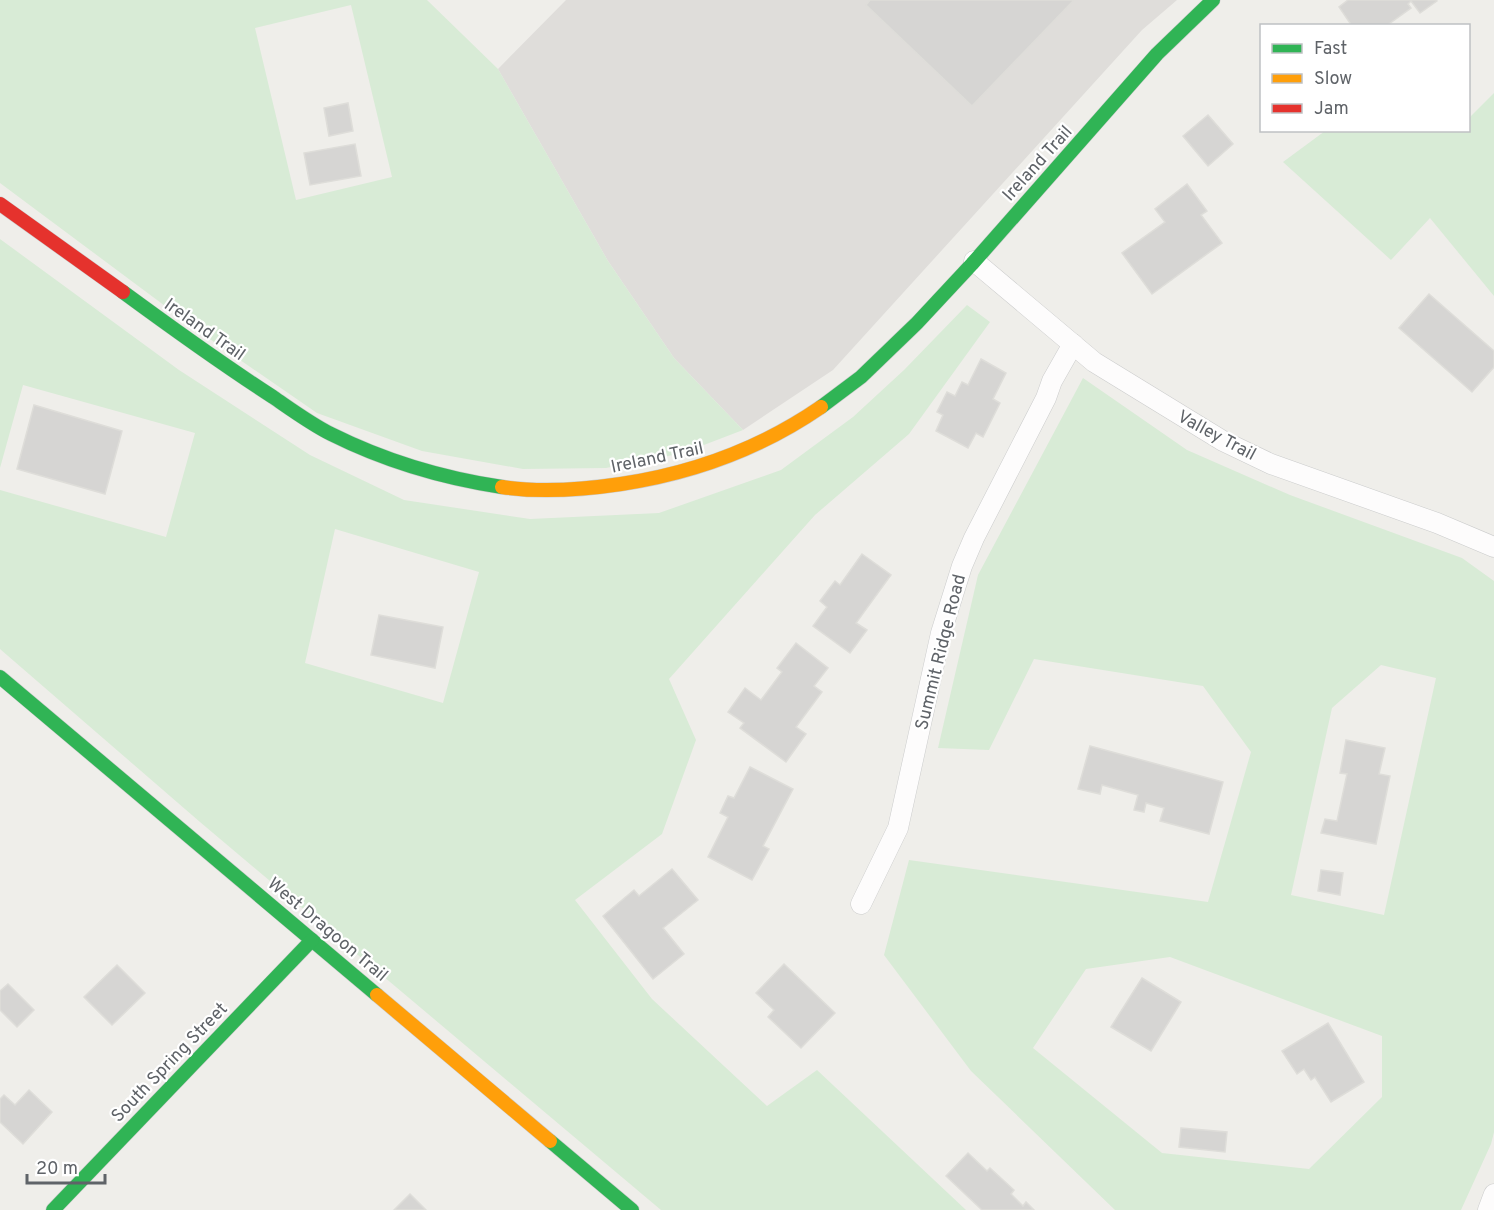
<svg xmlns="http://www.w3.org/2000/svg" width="1494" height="1210" viewBox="0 0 1494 1210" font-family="Overpass,sans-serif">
  <rect width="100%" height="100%" fill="#efeeea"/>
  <path fill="#dfddda" d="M566,0H1177L1142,30L833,370L743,430L674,358L608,261L498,69Z"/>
  <g fill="#d8ebd6" fill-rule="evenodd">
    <path d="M0,0H427L498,69L608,261L674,358L743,430L683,453L606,468L523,469L422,451L317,413L204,335L0,183ZM351,5L392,177L296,200L255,28Z"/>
    <path d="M1494,93V296L1430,218L1391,260L1283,162L1325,131L1468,130L1469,115L1470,117Z"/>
    <path d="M0,239L179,370L310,455L404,500L530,519L659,513L781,470L853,417L904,370L967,305L990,322L909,434L815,515L669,679L696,740L662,834L575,900L652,999L767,1106L817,1070L966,1210H661L200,822L0,649V490L166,537L195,433L23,385L0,468ZM335,529L479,572L443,703L305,663Z"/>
    <path d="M1083,378L1187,450L1290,495L1462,558L1494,581V1132L1491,1144L1461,1210H1115L971,1071L884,955L909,860L1208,902L1251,752L1203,686L1034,659L989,750L938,748L978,575ZM1381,665L1436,678L1384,915L1291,895L1332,708ZM1170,957L1382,1036V1097L1309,1169L1162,1153L1033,1048L1086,969Z"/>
  </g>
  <g fill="#d6d5d3" stroke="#deddd9" stroke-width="1.5">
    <path d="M870,0H1074L972,106L866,5Z"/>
    <path d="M1348,0H1436L1437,1L1420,13L1411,1L1408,4L1411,8L1386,26H1352L1339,7Z"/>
    <path d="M348,103L353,131L329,136L324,108Z"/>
    <path d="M1208,115L1233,144L1208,166L1183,136Z"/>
    <path d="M355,144L361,176L310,185L304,153Z"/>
    <path d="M1187,184L1207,211L1201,215L1222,243L1152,294L1122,253L1165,222L1155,209Z"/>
    <path d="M1429,294L1494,351V367L1472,392L1399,328Z"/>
    <path d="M981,359L1006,373L993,399L1000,403L983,437L976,433L968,448L936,431L943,415L937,412L947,392L955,396L962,382L968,385Z"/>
    <path d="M34,405L122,431L105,494L17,469Z"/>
    <path d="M862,554L891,575L856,623L867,630L850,653L813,626L827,607L820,601L835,581L840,585Z"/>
    <path d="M379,615L443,627L435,668L371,655Z"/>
    <path d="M796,643L828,668L814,686L822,692L796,727L806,734L786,762L740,728L744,723L728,712L745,688L761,700L782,672L777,668Z"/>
    <path d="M1346,740L1385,748L1379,774L1390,776L1376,844L1321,833L1325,819L1337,821L1347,774L1340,773Z"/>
    <path d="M1090,746L1223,782L1209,834L1160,821L1164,808L1146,803L1144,812L1134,810L1138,795L1102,785L1100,794L1078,789Z"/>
    <path d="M750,767L793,789L763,846L769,849L752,880L708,857L728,817L720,813L728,796L734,798Z"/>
    <path d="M672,869L698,900L663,928L684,954L653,979L603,916L634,890L639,896Z"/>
    <path d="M1321,870L1343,873L1340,895L1318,891Z"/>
    <path d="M784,964L835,1013L801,1048L768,1017L774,1010L756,993Z"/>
    <path d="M117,965L145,993L112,1025L84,997Z"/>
    <path d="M1142,978L1181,1002L1151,1051L1111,1027Z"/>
    <path d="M8,984L34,1010L17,1027L0,1010V991Z"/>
    <path d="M1328,1023L1364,1082L1331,1102L1315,1077L1311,1080L1304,1069L1297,1074L1282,1051Z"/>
    <path d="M29,1090L52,1112L23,1144L0,1122V1099L4,1095L15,1105Z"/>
    <path d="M1181,1128L1227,1132L1225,1152L1179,1147Z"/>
    <path d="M968,1153L987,1171L990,1168L1014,1190L1011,1194L1023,1206L1026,1202L1034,1210H982L946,1176Z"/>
    <path d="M410,1194L426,1210H394Z"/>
  </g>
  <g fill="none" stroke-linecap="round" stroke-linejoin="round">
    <defs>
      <g id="street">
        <path d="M974,261L1094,362L1223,441L1271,464L1437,523L1494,547"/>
        <path d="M861,904L898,828L941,633L962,566L974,538L1046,398L1052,381L1073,344"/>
        <path d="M1488,1210L1494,1194"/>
      </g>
      <g id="fast">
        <path d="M123,292C172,328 222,364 273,397C292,410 311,424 331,434C385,461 442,478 502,487"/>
        <path d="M821,407L861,377L917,323L972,264L1157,54L1213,0"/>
        <path d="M0,677L377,995"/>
        <path d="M550,1141L632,1210"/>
        <path d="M53,1210L312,940"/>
      </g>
      <g id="slow">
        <path d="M502,487C542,493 581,490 621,484C694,473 760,449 821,407"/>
        <path d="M377,995L550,1141"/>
      </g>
      <path id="jam" d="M0,204L123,292"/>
    </defs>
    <use href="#street" stroke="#cbcccc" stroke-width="21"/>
    <use href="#fast" stroke="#cacacb" stroke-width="15"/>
    <use href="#slow" stroke="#cacacb" stroke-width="15"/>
    <use href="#jam" stroke="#cacacb" stroke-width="15"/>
    <use href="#street" stroke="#fdfcfc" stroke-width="20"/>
    <use href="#fast" stroke="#30b455" stroke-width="14"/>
    <use href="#slow" stroke="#ff9f0a" stroke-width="14"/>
    <use href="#jam" stroke="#e5322d" stroke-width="14"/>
  </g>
  <g text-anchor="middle" stroke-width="4.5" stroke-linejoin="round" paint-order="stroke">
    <g font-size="18" fill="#5f6368" stroke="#fff">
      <text transform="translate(1037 163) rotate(-48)" y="6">Ireland Trail</text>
      <text transform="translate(205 329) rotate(35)" y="6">Ireland Trail</text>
      <text transform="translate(1217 435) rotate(28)" y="6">Valley Trail</text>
      <text transform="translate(657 457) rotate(-12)" y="6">Ireland Trail</text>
      <text transform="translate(940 652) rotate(-76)" y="6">Summit Ridge Road</text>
      <text transform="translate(328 929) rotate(40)" y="6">West Dragoon Trail</text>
      <text transform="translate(169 1062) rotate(-46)" y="6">South Spring Street</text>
    </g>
  </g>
  <rect x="1260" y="24" width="210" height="108" fill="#ffffff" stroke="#bfc1c3" stroke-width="1.5"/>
  <rect x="1272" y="44" width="30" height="9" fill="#30b455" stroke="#bfc1c3" stroke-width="1.5"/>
  <text x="1314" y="54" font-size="18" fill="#5f6368">Fast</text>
  <rect x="1272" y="74" width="30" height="9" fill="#ff9f0a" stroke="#bfc1c3" stroke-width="1.5"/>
  <text x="1314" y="84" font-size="18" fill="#5f6368">Slow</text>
  <rect x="1272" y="104" width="30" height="9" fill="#e5322d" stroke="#bfc1c3" stroke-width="1.5"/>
  <text x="1314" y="114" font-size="18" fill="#5f6368">Jam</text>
  <path d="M27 1174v9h78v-9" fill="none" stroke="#5f6368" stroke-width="3"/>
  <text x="36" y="1174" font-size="18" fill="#5f6368" stroke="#ffffff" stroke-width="4.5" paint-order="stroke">20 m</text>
</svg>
